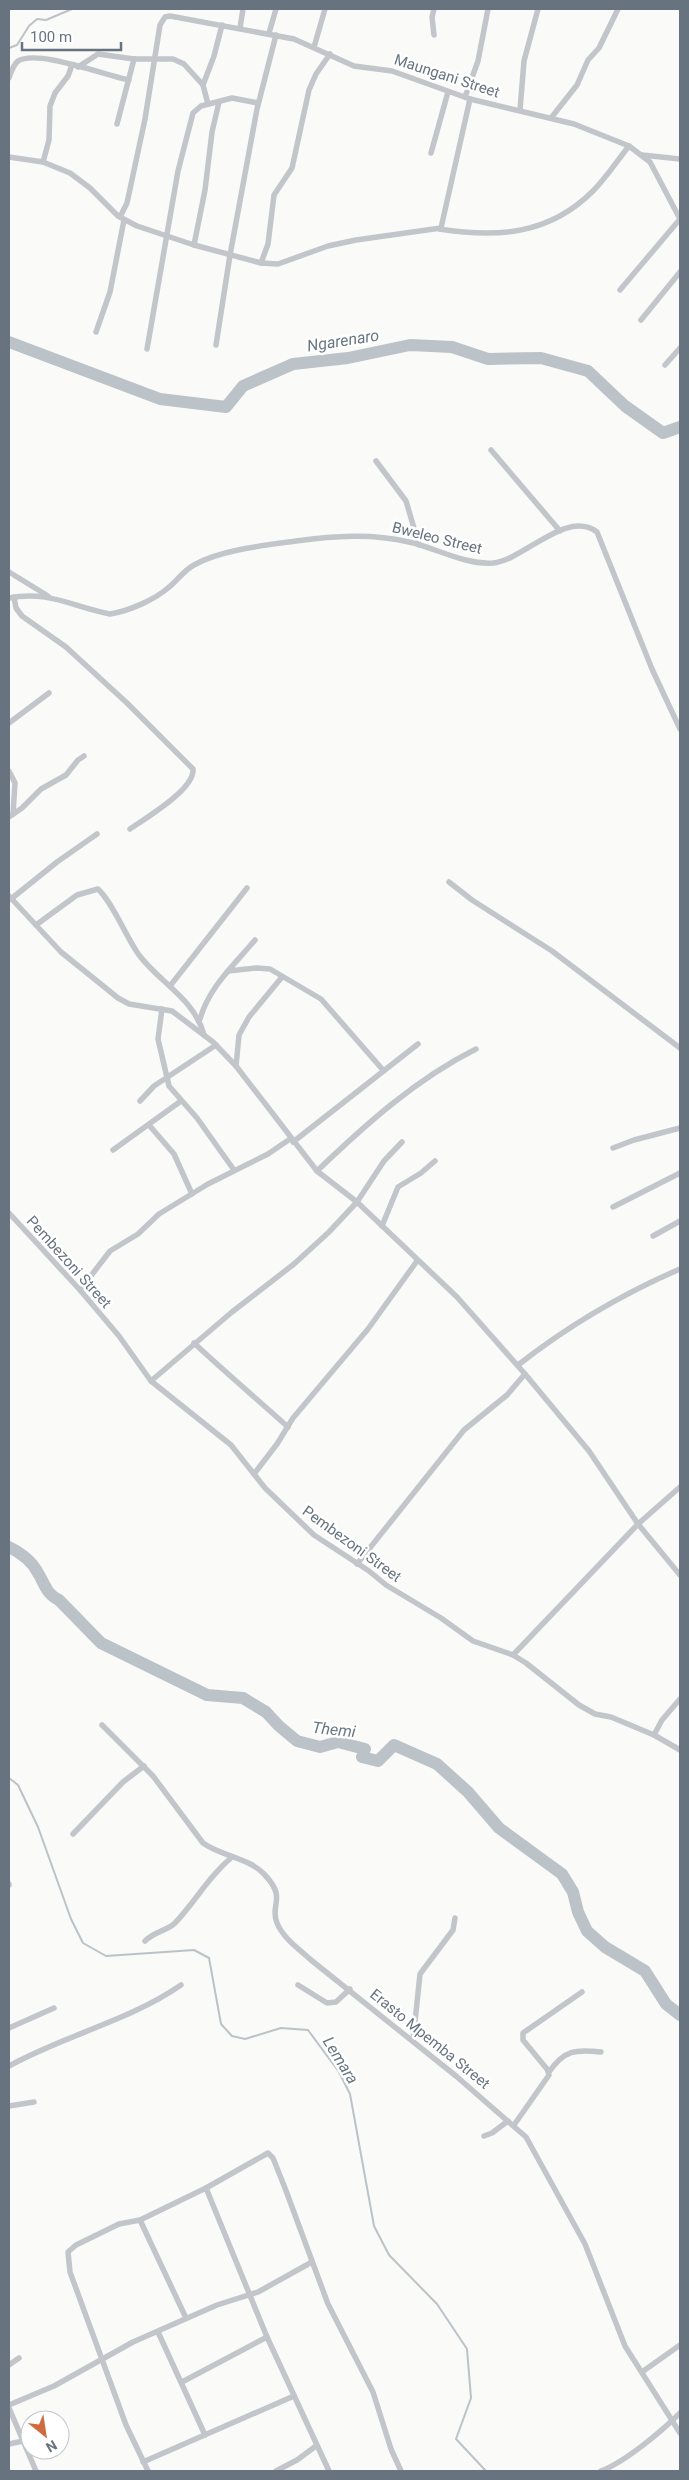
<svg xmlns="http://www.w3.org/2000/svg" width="689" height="2480" viewBox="0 0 689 2480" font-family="Roboto,sans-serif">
  <rect width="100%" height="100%" fill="#fafaf8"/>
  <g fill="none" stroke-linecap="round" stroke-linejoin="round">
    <g stroke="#bbc3c8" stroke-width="2">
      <path d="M9,48L17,45L29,26L37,19L46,20L72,9"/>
      <path d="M9,1778L18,1785L38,1827L71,1919L83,1943L106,1956L194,1950L209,1958L221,2024L232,2036L245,2039L281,2028L308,2030L339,2072L350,2094L374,2226L389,2255L437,2304L467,2349L471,2398L456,2439L486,2471"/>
    </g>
    <g stroke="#bbc3c8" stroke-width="12">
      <path d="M9,342L160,399L226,407L243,386L293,364L348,358L410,345L452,347L488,359L541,358L588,371L625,406L663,433L680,427"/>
      <path d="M9,1547C21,1553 32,1561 38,1573C45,1584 46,1594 59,1600L101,1643L207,1695L243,1698L266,1712L279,1726L297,1741L320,1747L338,1742L365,1749L362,1757L378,1761L394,1745L437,1764L468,1792L499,1828L562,1874L573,1892L578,1912L587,1931L605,1947L645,1971L666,2004L680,2015"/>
    </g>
    <g stroke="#c2c5c9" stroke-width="5.5">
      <path d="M240,28L243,9"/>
      <path d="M269,33L276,9"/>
      <path d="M434,35L432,17L434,9"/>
      <path d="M314,47L325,9"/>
      <path d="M78,67L98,54L134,59H173L184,64L203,85"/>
      <path d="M9,78C11,72 13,65 18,61C37,49 104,75 129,80"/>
      <path d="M465,97L478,61L488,9"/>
      <path d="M208,104L203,85L214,56L222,25"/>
      <path d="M520,110L524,61L538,9"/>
      <path d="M551,118L577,85L588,60L599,48L618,9"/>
      <path d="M117,124L134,59"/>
      <path d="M431,153L448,92"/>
      <path d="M642,155L680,159"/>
      <path d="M9,157L43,162L70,173L90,188L118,216L137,226L194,245L261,263L278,264L328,246L356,240L441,228L470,99"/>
      <path d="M43,162L49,140L50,106L55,93L68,76L72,65"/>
      <path d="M120,217L127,203L145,119L160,25L165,17L170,16L294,39L354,66L392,71L470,99L574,124L629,146L650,162L680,219"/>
      <path d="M439,229C497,238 549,235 593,191C606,178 617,161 629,146"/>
      <path d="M194,245L205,190L212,132L219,102"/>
      <path d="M261,263L268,244L274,195L292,168L309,90L316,74L330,54"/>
      <path d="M620,290L680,219"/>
      <path d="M641,320L680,272"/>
      <path d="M96,332L110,292L124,220"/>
      <path d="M216,345L230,255L257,109L276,35"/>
      <path d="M147,349L178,171L193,113L201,106L232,98L258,103"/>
      <path d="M665,365L680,348"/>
      <path d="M491,450L560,531"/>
      <path d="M376,461L406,501L419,545"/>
      <path d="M9,572L48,596"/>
      <path d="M14,597L16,608L22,616L66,647L127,703L193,769C195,789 146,818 130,829"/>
      <path d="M9,598C48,590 73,607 110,614C129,611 154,600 168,588C177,581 183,571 194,565C220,550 266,545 296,541C334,536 371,533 409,542C436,548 465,565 493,563C524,560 566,509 597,532L652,669L680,729"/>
      <path d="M9,723L49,693"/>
      <path d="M9,771L15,783L13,814"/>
      <path d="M9,817L22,808L41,789L66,775L78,760L84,756"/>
      <path d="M449,882L472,900L552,951L680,1048"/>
      <path d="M9,896L61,952L118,998L129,1004L172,1011L213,1042L236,1066L317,1171L357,1202L457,1297L525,1374L589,1451L638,1524L680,1575"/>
      <path d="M11,899L57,862L97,834"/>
      <path d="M36,925L77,895L98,889C113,903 126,937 139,955C161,984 194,998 204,1035"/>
      <path d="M228,971L257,968L270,969L321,999L383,1070"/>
      <path d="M170,986L247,888"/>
      <path d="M162,1009L158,1039L169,1086L197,1118L234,1170"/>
      <path d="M200,1019C209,987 234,965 255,940"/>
      <path d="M236,1066L239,1035L249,1017L282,977"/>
      <path d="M140,1101L154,1086L216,1045"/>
      <path d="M149,1125L174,1154L192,1194"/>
      <path d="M293,1142L418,1044"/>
      <path d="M613,1148L634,1140L680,1128"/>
      <path d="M113,1150L181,1101"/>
      <path d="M317,1171C365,1125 416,1079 476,1049"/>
      <path d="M613,1207L680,1173"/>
      <path d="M9,1213L80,1290L119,1336L151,1381L231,1445L265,1488L314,1535L369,1571L386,1585L441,1618L473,1641L513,1655L526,1663L579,1705L595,1714L611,1717L654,1735L680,1750"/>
      <path d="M382,1226L398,1187L421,1173L435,1161"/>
      <path d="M653,1236L680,1221"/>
      <path d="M80,1290L110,1251L138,1234L159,1214L208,1184L268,1154L290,1139"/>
      <path d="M194,1343C225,1372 257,1399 288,1427"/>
      <path d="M518,1365C568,1326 622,1294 680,1269"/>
      <path d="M151,1381L232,1312L294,1264L329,1232L357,1202L384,1161L402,1142"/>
      <path d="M254,1474L277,1444L293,1418L368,1329L417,1261"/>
      <path d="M357,1564L464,1430L507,1395L525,1374"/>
      <path d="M513,1655L638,1524L680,1487"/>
      <path d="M102,1725L153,1776L203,1843C221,1856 249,1858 264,1874C288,1899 269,1904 277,1923C283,1938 299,1949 311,1960L456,2076L526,2137L585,2244L625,2346L680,2433"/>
      <path d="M654,1735L662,1720L680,1699"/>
      <path d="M73,1834L123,1782L144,1766"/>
      <path d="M9,1885V1884"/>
      <path d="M145,1941C155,1931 167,1931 175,1923C196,1901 208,1877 232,1857"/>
      <path d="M298,1985L327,2003L336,2002L350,1989"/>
      <path d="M9,2028L54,2008"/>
      <path d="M413,2041L420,1974L453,1930L455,1918"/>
      <path d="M9,2066C65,2035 129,2021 181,1985"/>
      <path d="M549,2072C564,2050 576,2049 601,2052"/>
      <path d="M9,2106L34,2102"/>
      <path d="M514,2125L549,2075L547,2069L523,2040V2033L582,1992"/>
      <path d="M484,2136L492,2133L508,2121"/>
      <path d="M206,2188L267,2337L329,2471"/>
      <path d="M140,2220L186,2318"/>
      <path d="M158,2332L205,2435"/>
      <path d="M9,2365L19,2358"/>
      <path d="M642,2372L680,2345"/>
      <path d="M182,2382L267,2337"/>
      <path d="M9,2405L54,2386L133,2342L217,2305L258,2292L312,2262"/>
      <path d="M9,2408L36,2471"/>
      <path d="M9,2444L23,2441"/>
      <path d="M143,2462L294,2396"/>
      <path d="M148,2471L126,2425L70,2272L68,2252L76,2245L119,2224L140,2220L206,2188L268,2153L273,2158L285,2188L328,2304L373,2392L391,2449L401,2471"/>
      <path d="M276,2471L297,2460L316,2446"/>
      <path d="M601,2471C625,2462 662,2431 680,2413"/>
    </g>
  </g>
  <g text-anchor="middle" stroke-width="5" stroke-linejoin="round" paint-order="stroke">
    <g font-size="15" fill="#67747f" stroke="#fff">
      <text transform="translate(447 76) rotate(18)" y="5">Maungani Street</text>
      <text transform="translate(437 538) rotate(14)" y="5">Bweleo Street</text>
      <text transform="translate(69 1262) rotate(48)" y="5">Pembezoni Street</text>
      <text transform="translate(352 1544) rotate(36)" y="5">Pembezoni Street</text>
      <text transform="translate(430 2039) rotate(39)" y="5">Erasto Mpemba Street</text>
    </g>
    <g font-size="16" font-style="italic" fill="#687880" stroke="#fff">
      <text transform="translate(343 340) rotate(-9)" y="6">Ngarenaro</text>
      <text transform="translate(334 1729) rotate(6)" y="6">Themi</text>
      <text transform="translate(341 2060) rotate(58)" y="6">Lemara</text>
    </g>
  </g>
  <rect width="689" height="2480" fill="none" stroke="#67747f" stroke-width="20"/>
  <g transform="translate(45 2435) rotate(150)"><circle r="24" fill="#ffffff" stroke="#c2c7cc"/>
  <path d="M0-4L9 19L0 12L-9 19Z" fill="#d06a41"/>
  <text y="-8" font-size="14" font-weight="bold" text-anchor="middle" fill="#67747f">N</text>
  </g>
  <path d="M22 42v8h99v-8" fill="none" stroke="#67747f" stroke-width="2.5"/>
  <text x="30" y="42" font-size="15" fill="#67747f" stroke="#ffffff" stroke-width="4" paint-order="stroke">100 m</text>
</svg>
